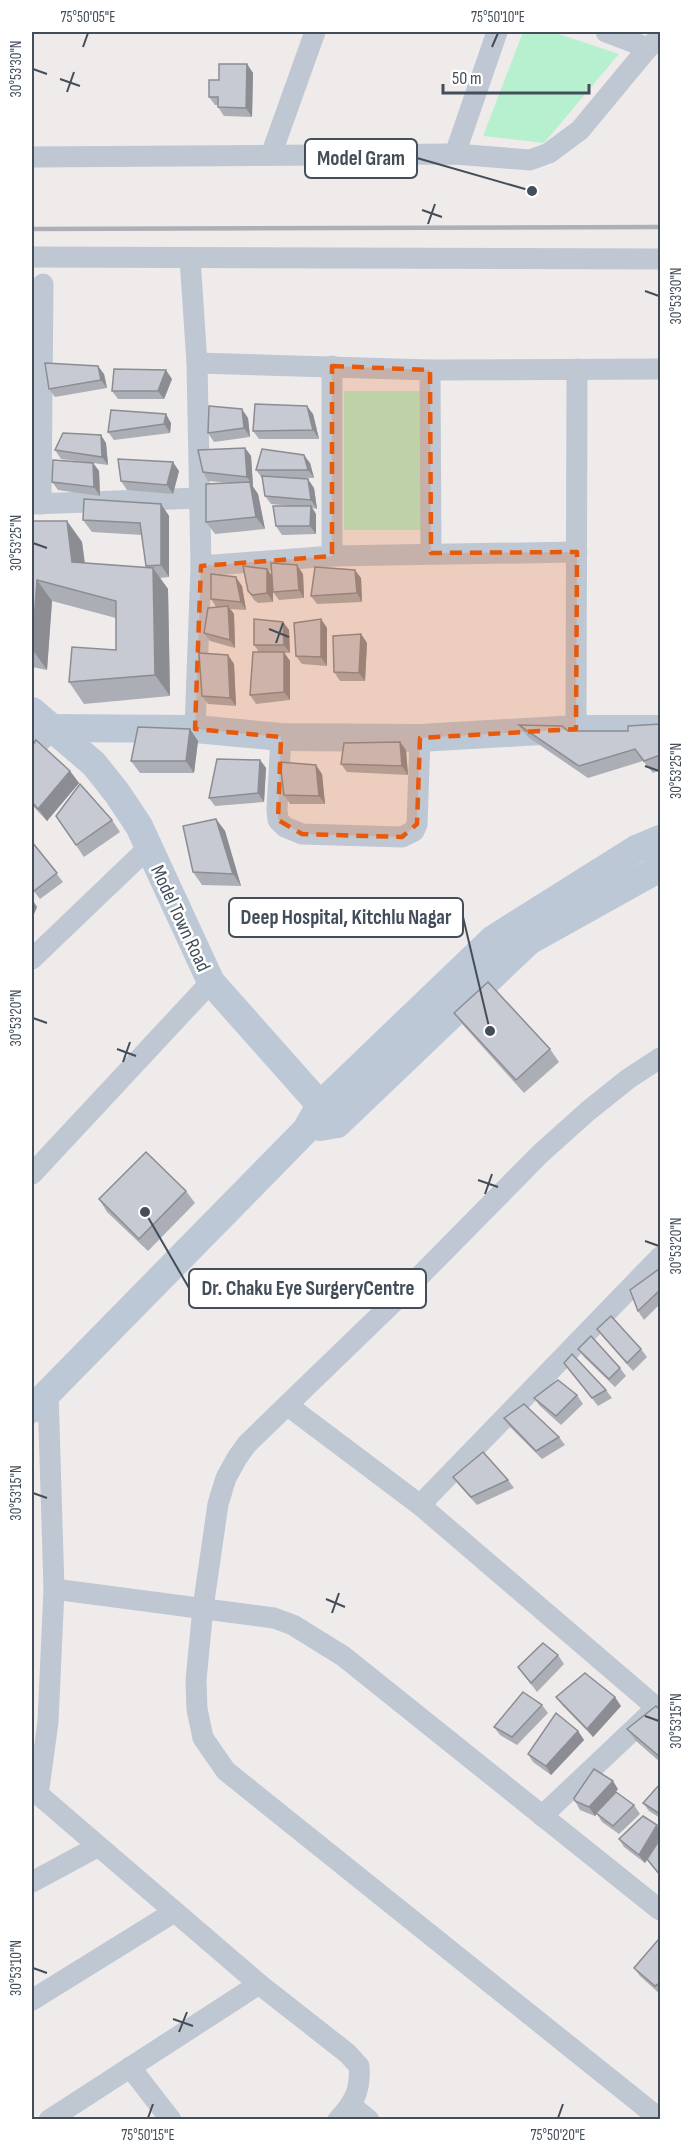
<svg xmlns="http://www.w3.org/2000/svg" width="692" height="2151" viewBox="0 0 692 2151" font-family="'Sofia Sans Condensed',sans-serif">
  <rect width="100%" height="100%" fill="#efebeb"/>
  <g fill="#b6f0cf">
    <path d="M523,32H553L619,54L544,143L483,136Z"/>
    <rect x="344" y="391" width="79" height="139"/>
  </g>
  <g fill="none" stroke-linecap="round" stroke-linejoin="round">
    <g stroke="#bec7d2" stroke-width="21">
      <path d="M606,32L648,48"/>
      <path d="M455,154L497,32"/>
      <path d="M271,155L315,32"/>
      <path d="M32,157L455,154L530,160L549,153L580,130L648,48L660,37"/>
      <path d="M32,257L660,259"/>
      <path d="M190,259L197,363L201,566L195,729"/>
      <path d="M197,363L430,370L660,369"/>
      <path d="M430,370L431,553"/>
      <path d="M32,504L200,498"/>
      <path d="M41,504L43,284"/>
      <path d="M332,556V366"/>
      <path d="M201,566L332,556L577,552"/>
      <path d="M576,729L577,369"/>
      <path d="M281,737L277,810L278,820L285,827L302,834L402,837L414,831L417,824L420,738"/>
      <path d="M32,750L53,728"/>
      <path d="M32,959L149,847"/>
      <path d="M660,1058L628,1079L588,1111L540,1154L403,1293L247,1444L237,1458L226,1478L218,1504L203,1608L196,1680L197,1709L203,1738L226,1771L660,2119"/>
      <path d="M32,1174L211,982"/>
      <path d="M287,1405L420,1505L657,1708"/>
      <path d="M420,1505L660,1257"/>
      <path d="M54,1589L274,1618L293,1625L343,1656L660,1910"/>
      <path d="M32,1789L259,1984L347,2053L359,2066C361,2090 354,2103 338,2120"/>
      <path d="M38,1795L48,1722L54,1589L48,1392"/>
      <path d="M542,1816L651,1713"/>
      <path d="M32,1882L97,1847"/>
      <path d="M32,2000L174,1912"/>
      <path d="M130,2067L171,2120"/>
      <path d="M352,2106L369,2120"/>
      <path d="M49,2120L259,1984"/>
    </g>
    <g stroke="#bdc8d6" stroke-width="28">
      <path d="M32,711L94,764L117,793L139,826L211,982L337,1124"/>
      <path d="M53,728L195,729L281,737L420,738L576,729H660"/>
      <path d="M320,1127L337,1124L529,941L660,868"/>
      <path d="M32,1409L306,1130L320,1105L493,939L636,849L660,839"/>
    </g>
    <path stroke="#adb0b7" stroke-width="4.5" d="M32,229L660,227"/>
  </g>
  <g fill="#abaeb5">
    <path d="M247,64L253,73L252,117L224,116L218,107V105H215L209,97L219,80Z"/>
    <path d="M104,374L107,388L55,397L49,389Z"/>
    <path d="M172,379L164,399H118L112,391Z"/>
    <path d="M313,414L319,439H259L253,431Z"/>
    <path d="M248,418L250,437L214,442L208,433Z"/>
    <path d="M171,423L170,433L114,440L108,432Z"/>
    <path d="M106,443L108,465L93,463L99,471L100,496L58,490L52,482L92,463L61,459L55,450Z"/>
    <path d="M245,448L251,456L253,486H252L258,494L265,529L215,534L206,522L231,483L208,481L203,472Z"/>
    <path d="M310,463L314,478H289L314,488L317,509L312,508L316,514V534L282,535L276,526L290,506L271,504L265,496L262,478L256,470Z"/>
    <path d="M179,471L173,494L127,490L121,481Z"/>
    <path d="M161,504L169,516V577L160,578L168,589L170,696L84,704L69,682L116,650V618L52,601L47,670L32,667V521H67L82,542L85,563L148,568L146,566L142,535L92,532L83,520Z"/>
    <path d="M303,574L304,598L279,600L273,592V587V602L258,603L254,600L248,591L272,576Z"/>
    <path d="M361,578L362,602L317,604L311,596Z"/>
    <path d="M242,586L246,610L230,609L234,614L235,648L210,641L204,633L216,607L211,599Z"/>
    <path d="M321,619L327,628V666L302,664L296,656Z"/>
    <path d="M283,622L289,630L290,653H284L290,661V700L256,704L250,695L259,652L254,645Z"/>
    <path d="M361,634L367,643L365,681H340L334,672Z"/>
    <path d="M228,655L234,664L236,706L208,704L202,696Z"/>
    <path d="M660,724V770L653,773L643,761L588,778L528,737L519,725L568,731H628Z"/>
    <path d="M190,729L198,741L194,773H140L131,761Z"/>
    <path d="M400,742L406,750L408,775L347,772L341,764Z"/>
    <path d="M32,746L70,771L79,783L47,821L32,805Z"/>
    <path d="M260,760L266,768L264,802L215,806L209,798Z"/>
    <path d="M322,774L325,804H290L284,795Z"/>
    <path d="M56,816L112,820L120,832L84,857Z"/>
    <path d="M216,819L225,831L241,886L202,885L193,872Z"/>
    <path d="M32,842L63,882L40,899L32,889Z"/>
    <path d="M454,1013L550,1049L559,1062L524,1093L463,1025Z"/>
    <path d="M186,1191L195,1203L148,1251L107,1212L99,1199Z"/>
    <path d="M660,1271V1304L644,1320L638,1311Z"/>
    <path d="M597,1329L641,1349L647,1357L633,1371L603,1337Z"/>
    <path d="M578,1349L620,1368L626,1376L615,1387L584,1357Z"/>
    <path d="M564,1363L606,1390L612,1398L598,1406Z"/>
    <path d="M577,1395L583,1404L561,1425L540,1406L534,1398Z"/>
    <path d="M504,1418L559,1437L565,1445L542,1459L510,1427Z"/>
    <path d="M453,1477L508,1480L514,1488L477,1505L459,1485Z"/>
    <path d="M558,1655L564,1664L537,1692L518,1667Z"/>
    <path d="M556,1697L621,1706L593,1737L562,1705Z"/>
    <path d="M542,1705L548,1713L517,1745L500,1735L494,1727Z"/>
    <path d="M660,1710V1762L636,1741L627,1729Z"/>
    <path d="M578,1731L584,1740L551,1775L533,1762L528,1754Z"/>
    <path d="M660,1784V1818L649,1811L643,1803Z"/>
    <path d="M618,1789L613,1795L634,1805L640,1814L619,1834L602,1822L597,1814L595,1816L580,1810L575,1801Z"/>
    <path d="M660,1837L654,1849L660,1839V1876L647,1860L645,1863L624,1847L619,1839Z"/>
    <path d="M660,1942V1994L640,1976L634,1968Z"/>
  </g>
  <g fill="#8b8d93">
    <path d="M247,64L253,73L252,117L246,108Z"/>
    <path d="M98,366L104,374L107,388L101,380Z"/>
    <path d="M166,370L172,379L164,399L158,391Z"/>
    <path d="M307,406L313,414L319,439L313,430Z"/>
    <path d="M242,409L248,418L250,437L244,428Z"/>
    <path d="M166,414L171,423L170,433L164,424Z"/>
    <path d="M101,435L106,443L108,465L102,457Z"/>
    <path d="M245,448L251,456L253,486L247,477Z"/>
    <path d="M304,455L310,463L314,478L308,470Z"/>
    <path d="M173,462L179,471L173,494L167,485Z"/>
    <path d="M93,463L99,471L100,496L94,487Z"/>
    <path d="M308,479L314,488L317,509L311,500Z"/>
    <path d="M250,482L258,494L265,529L256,517Z"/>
    <path d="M161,504L169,516V577L161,565Z"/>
    <path d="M311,506L316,514V534L310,526Z"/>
    <path d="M67,521L82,542L87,583L72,562Z"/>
    <path d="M297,565L303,574L304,598L299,590Z"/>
    <path d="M153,568L168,589L170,696L155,675Z"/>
    <path d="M267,569L273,577V602L267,593Z"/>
    <path d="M355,570L361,578L362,602L357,593Z"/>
    <path d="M236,577L242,586L246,610L241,602Z"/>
    <path d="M37,580L52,601L47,670L32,649Z"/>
    <path d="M228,606L234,614L235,648L230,640Z"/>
    <path d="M321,619L327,628V666L321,657Z"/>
    <path d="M283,622L289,630L290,653L284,645Z"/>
    <path d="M361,634L367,643L365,681L359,673Z"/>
    <path d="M284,652L290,661V700L284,692Z"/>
    <path d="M228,655L234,664L236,706L230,698Z"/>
    <path d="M190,729L198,741L194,773L186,761Z"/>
    <path d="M400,742L406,750L408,775L402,766Z"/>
    <path d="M260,760L266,768L264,802L258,793Z"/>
    <path d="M316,765L322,774L325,804L319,796Z"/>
    <path d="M70,771L79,783L47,821L38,809Z"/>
    <path d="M216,819L225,831L241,886L233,874Z"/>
    <path d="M32,899L37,907L32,919Z"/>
    <path d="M615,1697L621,1706L593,1737L587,1729Z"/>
    <path d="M578,1731L584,1740L551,1775L546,1766Z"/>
    <path d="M613,1781L618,1789L595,1816L589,1807Z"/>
    <path d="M657,1825L660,1830V1837L645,1863L639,1855Z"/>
  </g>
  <g fill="#c7cad2" stroke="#8b8d93" stroke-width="1.5">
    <path d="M219,64H247L246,108L218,107V97H209V80H219Z"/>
    <path d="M45,363L98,366L101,380L49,389Z"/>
    <path d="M114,369L166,370L158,391H112Z"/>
    <path d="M255,404L307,406L313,430L253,431Z"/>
    <path d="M209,406L242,409L244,428L208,433Z"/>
    <path d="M111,410L166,414L164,424L108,432Z"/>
    <path d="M63,433L101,435L102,457L55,450Z"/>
    <path d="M245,448L247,477L203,472L198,450Z"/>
    <path d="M262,449L304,455L308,470H256Z"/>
    <path d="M118,459L173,462L167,485L121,481Z"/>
    <path d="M53,460L93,463L94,487L52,482Z"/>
    <path d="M262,476L308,479L311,500L265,496Z"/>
    <path d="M250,482L256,517L206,522V484Z"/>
    <path d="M84,499L161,504V565L146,566L140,523L83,520Z"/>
    <path d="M273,506H311L310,526H276Z"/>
    <path d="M32,521H67L72,562L153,568L155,675L69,682L72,647L116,650V601L37,580L32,649Z"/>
    <path d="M271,563L297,565L299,590L273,592Z"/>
    <path d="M243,566L267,569V593L252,595L248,591Z"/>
    <path d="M315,567L355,570L357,593L311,596Z"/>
    <path d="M211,574L236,577L241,602L211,599Z"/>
    <path d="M228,606L230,640L204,633L208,608Z"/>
    <path d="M254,619L283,622L284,645H254Z"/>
    <path d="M321,619V657L296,656L294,623Z"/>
    <path d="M361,634L359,673L334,672L333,636Z"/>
    <path d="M253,652H284V692L250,695Z"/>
    <path d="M199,653L228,655L230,698L202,696Z"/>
    <path d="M660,724V755L644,761L635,749L579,766L519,725L562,726L568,731H628V726Z"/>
    <path d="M138,727L190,729L186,761H131Z"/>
    <path d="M36,740L70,771L38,809L32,802V746Z"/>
    <path d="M400,742L402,766L341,764L344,743Z"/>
    <path d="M217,759L260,760L258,793L209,798Z"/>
    <path d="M280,762L316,765L319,796L284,795Z"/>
    <path d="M80,784L112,820L76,845L56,816Z"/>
    <path d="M216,819L233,874L193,872L183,826Z"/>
    <path d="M32,842L57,873L34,891L32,888Z"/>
    <path d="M488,982L550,1049L516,1080L454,1013Z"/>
    <path d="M146,1152L186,1191L139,1239L99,1199Z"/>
    <path d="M659,1269L660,1271V1290L638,1311L630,1290Z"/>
    <path d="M611,1316L641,1349L627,1363L597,1329Z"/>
    <path d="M591,1336L620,1368L609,1379L578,1349Z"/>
    <path d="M572,1354L606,1390L592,1398L564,1363Z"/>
    <path d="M558,1380L577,1395L556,1416L534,1398Z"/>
    <path d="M524,1404L559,1437L536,1451L504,1418Z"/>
    <path d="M483,1452L508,1480L471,1497L453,1477Z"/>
    <path d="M543,1643L558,1655L531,1683L518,1667Z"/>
    <path d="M585,1673L615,1697L587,1729L556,1697Z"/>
    <path d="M523,1692L542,1705L512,1737L494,1727Z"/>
    <path d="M656,1706L660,1710V1757L627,1729Z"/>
    <path d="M556,1713L578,1731L546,1766L528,1754Z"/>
    <path d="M594,1769L613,1781L589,1807L575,1801L574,1798Z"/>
    <path d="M660,1784V1814L643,1803Z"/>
    <path d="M616,1792L634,1805L613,1826L596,1813Z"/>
    <path d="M643,1816L657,1825L639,1855L619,1839Z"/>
    <path d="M660,1839V1875L647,1859Z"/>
    <path d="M658,1940L660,1942V1983L655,1986L634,1968Z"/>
  </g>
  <path fill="#e8590c" fill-opacity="0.2" stroke="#e8590c" stroke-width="4.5" stroke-dasharray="12 8" stroke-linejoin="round" d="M332,366L430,370L431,553L577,552L576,729L420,738L417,824L402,837L302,834L278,820L281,737L195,729L201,566L332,556Z"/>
  <path fill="none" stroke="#434e5a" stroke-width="2" d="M83,47L88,33M492,47L498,33M33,69L47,74M60,79L80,86M67,92L74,72M422,210L442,217M428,224L435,204M645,291L659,296M33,543L47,548M269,629L289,637M276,643L283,623M645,766L659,771M33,1018L47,1023M117,1049L136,1056M123,1062L130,1042M478,1180L498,1187M485,1194L492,1174M645,1241L659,1246M33,1493L47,1498M326,1599L345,1607M332,1613L339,1593M645,1716L659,1721M33,1968L47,1973M173,2019L193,2026M179,2032L187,2012M148,2118L153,2104M558,2118L563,2104"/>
  <g text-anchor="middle" stroke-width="5" stroke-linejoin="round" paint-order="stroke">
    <g font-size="20" fill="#434e5a" stroke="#fff">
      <text transform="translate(181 918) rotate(65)" y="7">Model Town Road</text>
    </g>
  </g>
  <path fill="none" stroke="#434e5a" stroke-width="2" d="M532 191L417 158M490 1031L463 917M145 1212L189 1288"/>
  <g fill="#434e5a" stroke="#fff" stroke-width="2">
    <circle cx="532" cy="191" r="6"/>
    <circle cx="490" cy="1031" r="6"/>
    <circle cx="145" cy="1212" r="6"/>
  </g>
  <g fill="#fff" stroke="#434e5a" stroke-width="2">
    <rect x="305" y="139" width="112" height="39" rx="6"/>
    <rect x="229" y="898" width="234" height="39" rx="6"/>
    <rect x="189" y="1269" width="237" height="39" rx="6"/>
  </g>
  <g font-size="21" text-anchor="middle" font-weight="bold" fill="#434e5a">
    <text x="361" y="165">Model Gram</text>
    <text x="346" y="924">Deep Hospital, Kitchlu Nagar</text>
    <text x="308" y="1295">Dr. Chaku Eye SurgeryCentre</text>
  </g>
  <rect width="692" height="2151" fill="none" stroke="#ffffff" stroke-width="66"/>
  <path d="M443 84v9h146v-9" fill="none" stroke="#434e5a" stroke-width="3"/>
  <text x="452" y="84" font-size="18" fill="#434e5a" stroke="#ffffff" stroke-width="4.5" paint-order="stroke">50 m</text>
  <rect x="33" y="33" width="626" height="2085" fill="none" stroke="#434e5a" stroke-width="2"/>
  <g font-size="15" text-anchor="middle" fill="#434e5a">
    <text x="88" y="22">75°50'05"E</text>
    <text x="498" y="22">75°50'10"E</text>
    <text transform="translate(16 69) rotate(-90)" y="5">30°53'30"N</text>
    <text transform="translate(676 296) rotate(-90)" y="5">30°53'30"N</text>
    <text transform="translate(16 543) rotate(-90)" y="5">30°53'25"N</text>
    <text transform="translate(676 771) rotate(-90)" y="5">30°53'25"N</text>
    <text transform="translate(16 1018) rotate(-90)" y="5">30°53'20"N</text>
    <text transform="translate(676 1246) rotate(-90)" y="5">30°53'20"N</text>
    <text transform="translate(16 1493) rotate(-90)" y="5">30°53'15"N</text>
    <text transform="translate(676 1721) rotate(-90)" y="5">30°53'15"N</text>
    <text transform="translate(16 1968) rotate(-90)" y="5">30°53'10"N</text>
    <text x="148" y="2140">75°50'15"E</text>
    <text x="558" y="2140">75°50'20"E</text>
  </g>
</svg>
